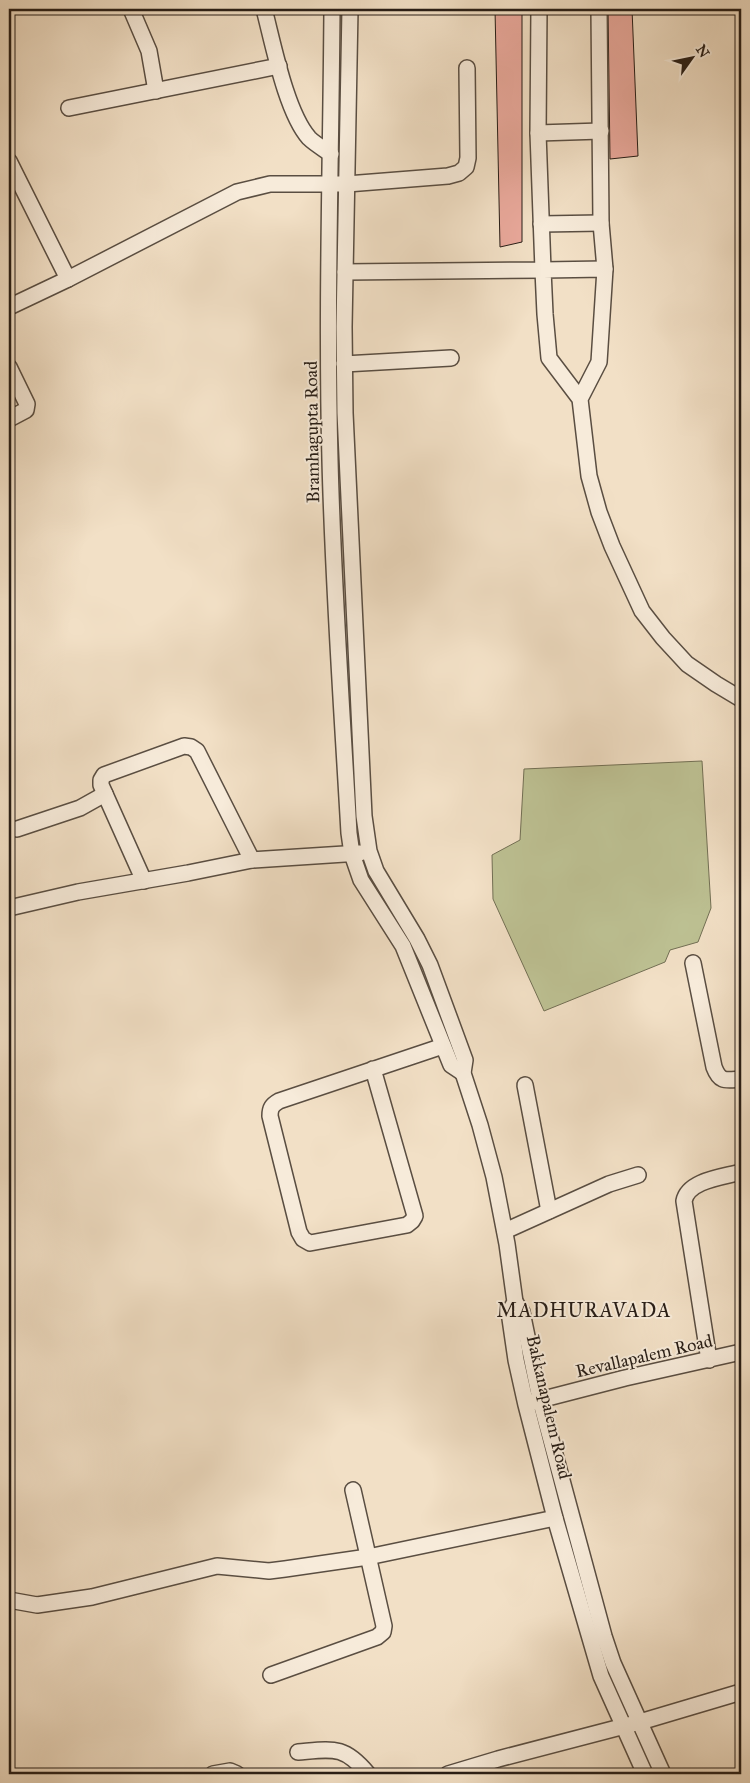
<svg xmlns="http://www.w3.org/2000/svg" width="750" height="1783" viewBox="0 0 750 1783" font-family="'IM FELL Great Primer',serif">
  <rect width="100%" height="100%" fill="#f2e0c6"/>
  <filter id="stains"><feTurbulence type="fractalNoise" baseFrequency=".004" numOctaves="4"/><feColorMatrix values="0 0 0 0 .2 0 0 0 0 .09 0 0 0 0 .02 0 0 0 .5 -.17"/></filter>
  <radialGradient id="worn" r=".72"><stop offset=".6" stop-color="#630" stop-opacity="0"/><stop offset="1" stop-color="#630" stop-opacity=".3"/></radialGradient>
  <path fill="#bdc193" stroke="#726f54" d="M702,761L711,908L698,942L670,950L665,962L544,1011L493,899L492,855L520,840L524,769Z"/>
  <g fill="#e9a89b" stroke="#271d16">
    <path d="M495,9H522V242L500,247Z"/>
    <path d="M608,9H632L638,156L610,159Z"/>
  </g>
  <g fill="none" stroke-linecap="round" stroke-linejoin="round">
    <defs>
      <g id="minor">
        <path d="M131,9L149,51L156,91"/>
        <path d="M264,9C273,43 286,112 309,138C315,144 324,149 331,154"/>
        <path d="M332,9C331,159 326,310 330,460C333,584 342,709 349,833L352,854L361,880L403,946L451,1065L463,1073"/>
        <path d="M350,9L344,327L345,413L364,816L369,851L376,871L417,939L430,965L465,1060L463,1073L480,1125L494,1177L507,1244L515,1302L509,1312L516,1360L526,1405L555,1518L601,1676L645,1774"/>
        <path d="M599,9L601,223L605,269"/>
        <path d="M69,108L279,66"/>
        <path d="M538,133L601,131"/>
        <path d="M9,161L68,279"/>
        <path d="M541,224L601,223"/>
        <path d="M345,272L543,270L538,133L539,9"/>
        <path d="M9,307L68,279L237,192L270,184H347L448,176L459,173L466,167L468,158L467,68"/>
        <path d="M344,364L451,358"/>
        <path d="M9,367L27,404L26,410L9,419"/>
        <path d="M580,399L599,362L605,269L543,270L545,314L549,358L580,399L589,476L599,512L612,546L642,611L663,638L687,664L716,684L741,699"/>
        <path d="M17,829L80,808L105,794"/>
        <path d="M144,881L101,785V780L104,775L184,746L191,747L197,751L252,860"/>
        <path d="M9,908L78,892L188,873L252,860L360,853"/>
        <path d="M693,963L714,1067C720,1083 726,1080 741,1079"/>
        <path d="M373,1069L415,1216L412,1221L407,1225L310,1243L303,1239L299,1232L270,1116C270,1108 272,1105 279,1101L443,1046"/>
        <path d="M525,1085L549,1211"/>
        <path d="M505,1231L609,1184L638,1175"/>
        <path d="M515,1302L522,1312L540,1399L604,1636L613,1663L663,1774"/>
        <path d="M709,1360L684,1201C688,1180 724,1177 741,1172"/>
        <path d="M532,1402L625,1378L741,1352"/>
        <path d="M9,1600L37,1605L92,1597L217,1566L269,1571L285,1569L368,1557L555,1518"/>
        <path d="M271,1675L377,1637L383,1632L384,1626L353,1490"/>
        <path d="M298,1752C333,1749 344,1745 368,1774"/>
        <path d="M213,1774L230,1771L237,1774"/>
        <path d="M448,1774L498,1759L640,1722L741,1692"/>
      </g>
    </defs>
    <use href="#minor" stroke="#5a4e42" stroke-width="18"/>
    <use href="#minor" stroke="#f7ebda" stroke-width="15"/>
  </g>
  <g text-anchor="middle" stroke-width="4" stroke-linejoin="round" paint-order="stroke">
    <g font-size="18" fill="#271d16" stroke="#f7ebda">
      <text transform="translate(312 432) rotate(-91)" y="6">Bramhagupta Road</text>
      <text transform="translate(644 1356) rotate(-13)" y="6">Revallapalem Road</text>
      <text transform="translate(549 1407) rotate(77)" y="6">Bakkanapalem Road</text>
    </g>
    <g font-size="20" letter-spacing="1" fill="#271d16" stroke="#f7ebda">
      <text x="584" y="1317">MADHURAVADA</text>
    </g>
  </g>
  <rect width="750" height="1783" fill="none" stroke="#f2e0c6" stroke-width="30"/>
  <rect x="10" y="10" width="730" height="1763" fill="none" stroke="#271d16" stroke-width="2.5"/>
  <rect x="15" y="15" width="720" height="1753" fill="none" stroke="#271d16"/>
  <g transform="translate(692 58) rotate(57)" stroke="#f7ebda" stroke-width="4" paint-order="stroke">
  <path d="M0-4L9 19L0 12L-9 19Z" fill="#271d16"/>
  <text y="-8" font-size="14" font-weight="bold" text-anchor="middle" fill="#271d16">N</text>
  </g>
  <rect width="100%" height="100%" filter="url(#stains)"/>
  <rect width="100%" height="100%" fill="url(#worn)"/>
</svg>
